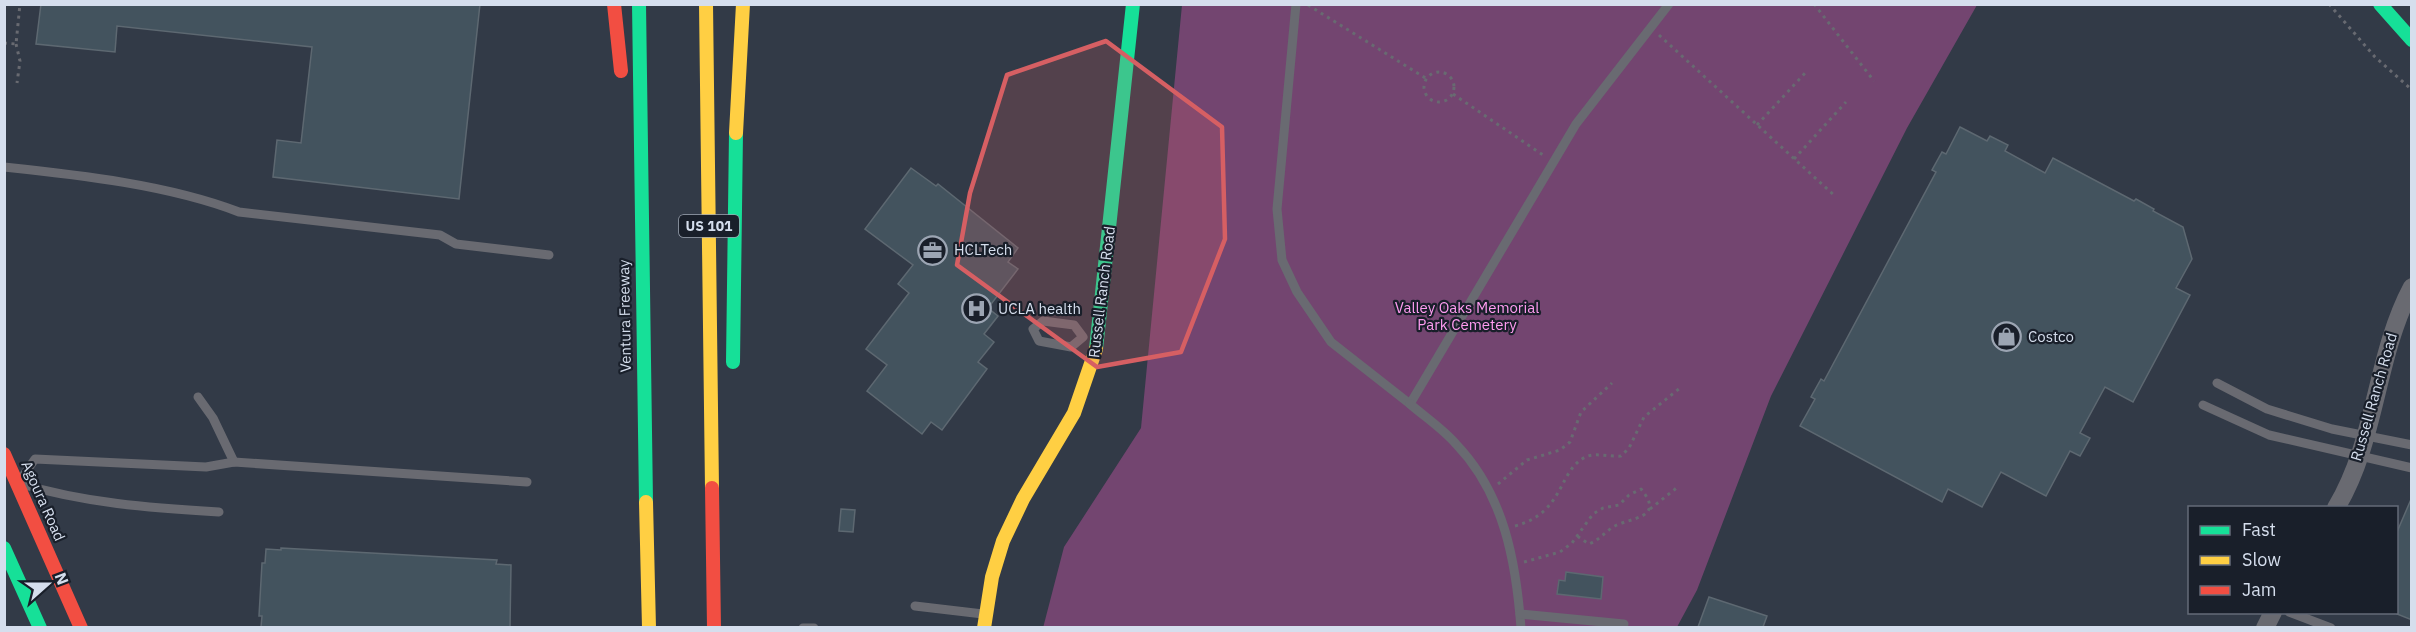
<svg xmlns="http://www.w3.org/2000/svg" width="2416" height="632" viewBox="0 0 2416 632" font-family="'IBM Plex Sans',sans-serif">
  <rect width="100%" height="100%" fill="#323a47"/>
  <path fill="#734570" d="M1182,5H1977L1907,128L1771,396L1697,590L1677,627L1043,628L1064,547L1141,428Z"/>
  <g fill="#43535e" stroke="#5d6871" stroke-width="1.5">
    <path d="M41,4H480L459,199L273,177L277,140L301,143L312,47L117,26L115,52L36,44Z"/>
    <path d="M1960,127L1987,141L1990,136L2008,145L2005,151L2045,173L2053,158L2134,201L2136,199L2154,209L2153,211L2183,227L2192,259L2176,288L2190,295L2133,402L2105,387L2080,433L2090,438L2080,456L2070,451L2046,496L2001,472L1982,507L1948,489L1942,502L1800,426L1815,399L1811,397L1821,379L1824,381L1936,172L1932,170L1942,152L1946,154Z"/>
    <path d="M911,168L936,186L938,184L1018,248L1008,262L1018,269L988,308L998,316L984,334L994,342L978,362L987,369L942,430L931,422L922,434L867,391L887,365L866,349L909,293L898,284L913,265L865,229Z"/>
    <path d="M2412,497V620L2397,614V532Z"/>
    <path d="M841,509L855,510L853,532L839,531Z"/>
    <path d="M281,548L497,560L496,564L511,565L510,627H261L262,616H259L262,563H265L266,549L281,550Z"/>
    <path d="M1566,572L1603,577L1601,599L1557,594L1559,580L1565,581Z"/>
    <path d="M1709,597L1767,616L1763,627H1698Z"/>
  </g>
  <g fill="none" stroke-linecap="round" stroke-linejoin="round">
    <g stroke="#686a71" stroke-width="3" stroke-dasharray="3 4.5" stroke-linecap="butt">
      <path d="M1814,4L1874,81"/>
      <path d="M2329,4L2375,57L2412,90"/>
      <path d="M1308,5L1427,79"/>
      <path d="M1659,35L1836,197"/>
      <path d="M4,43L16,44L20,4"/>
      <path d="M16,44L20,61L17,83"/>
      <circle cx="1439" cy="87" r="15"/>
      <path d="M1453,94L1543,155"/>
      <path d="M1757,125L1806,72"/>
      <path d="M1794,159L1846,102"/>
      <path d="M1498,484L1527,460L1560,450L1570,442L1581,412L1612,383"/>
      <path d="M1650,509L1679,486"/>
      <path d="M1515,526C1567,512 1557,468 1588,456C1598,453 1610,457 1621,456L1629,448L1644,417L1680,388"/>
      <path d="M1524,562L1560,552L1572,543L1593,514L1603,508L1619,505L1629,495L1641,489C1666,519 1630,517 1613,527C1604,533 1599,540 1589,544L1577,536"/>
    </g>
    <g stroke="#696a71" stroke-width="9">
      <path d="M1296,4L1277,209L1282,260L1297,292L1331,342L1410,404L1576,124L1669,4"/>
      <path d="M4,167C80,175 169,185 239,212L440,235L456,244L549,255"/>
      <path d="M1043,321L1074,325L1083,337L1071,347L1039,341L1033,329Z"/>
      <path d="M2217,383L2267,409L2332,429L2412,445"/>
      <path d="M198,397L213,418L234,462"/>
      <path d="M1410,404C1425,417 1443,429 1456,444C1504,494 1516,561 1521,628"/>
      <path d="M2203,405L2269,435L2412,468"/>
      <path d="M219,512C150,508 84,503 18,483L35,459L206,467L234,462L527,482"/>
      <path d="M915,606L983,614"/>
      <path d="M2289,612L2331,628"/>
      <path d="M1520,614L1624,624"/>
      <path d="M803,628H814"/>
    </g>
    <g stroke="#696a71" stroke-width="18">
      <path d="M2336,508C2377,440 2375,356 2412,287"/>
      <path d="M2265,628L2273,612"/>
    </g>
    <g stroke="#16e098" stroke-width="14">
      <path d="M639,4L646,502"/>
      <path d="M2380,4L2412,40"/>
      <path d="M1096,349L1133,4"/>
      <path d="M733,362L736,133"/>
      <path d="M4,548L40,628"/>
    </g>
    <g stroke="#ffcf43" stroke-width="14">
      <path d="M706,4L712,488"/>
      <path d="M736,133L743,4"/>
      <path d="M646,502L649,628"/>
      <path d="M984,628L992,577L1003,541L1023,499L1074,413L1096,349"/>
    </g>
    <g stroke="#f24e42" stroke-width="14">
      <path d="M614,4L621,71"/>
      <path d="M4,454L81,628"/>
      <path d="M712,488L714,628"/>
    </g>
  </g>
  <path fill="#d65f63" fill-opacity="0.2" stroke="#d65f63" stroke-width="4.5" stroke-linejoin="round" d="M1106,41L1222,127L1225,239L1181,352L1097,367L957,265L970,193L1007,75Z"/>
  <defs>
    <symbol id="office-ring" viewBox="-11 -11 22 22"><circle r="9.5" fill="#191f2a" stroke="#9ca5b3" stroke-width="1.5"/><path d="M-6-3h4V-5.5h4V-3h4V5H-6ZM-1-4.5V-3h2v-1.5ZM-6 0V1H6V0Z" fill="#9ca5b3"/></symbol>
    <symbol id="hospital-ring" viewBox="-11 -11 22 22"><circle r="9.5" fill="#191f2a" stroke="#9ca5b3" stroke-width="1.5"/><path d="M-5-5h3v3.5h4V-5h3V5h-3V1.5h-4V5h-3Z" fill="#9ca5b3"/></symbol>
    <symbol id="shop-ring" viewBox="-11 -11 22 22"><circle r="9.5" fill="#191f2a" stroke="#9ca5b3" stroke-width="1.5"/><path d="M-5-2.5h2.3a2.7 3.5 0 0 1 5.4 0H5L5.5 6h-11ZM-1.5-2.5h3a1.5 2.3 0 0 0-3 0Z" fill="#9ca5b3"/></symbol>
  </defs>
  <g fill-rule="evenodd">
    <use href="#office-ring" x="916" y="234" width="33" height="33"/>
    <use href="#hospital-ring" x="960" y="292" width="33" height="33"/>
    <use href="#shop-ring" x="1990" y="320" width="33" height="33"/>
  </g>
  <g text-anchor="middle" stroke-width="4.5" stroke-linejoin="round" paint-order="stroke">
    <rect fill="#191f2a" stroke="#9da5b2" stroke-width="1.5" x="679" y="215" width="60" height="22" rx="4.5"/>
    <g font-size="14" font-weight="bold" fill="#d5deed">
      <text x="709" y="231">US 101</text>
    </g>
    <g font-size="15" fill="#d5deed" stroke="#191f2a" text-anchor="start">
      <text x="954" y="255">HCLTech</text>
      <text x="998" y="314">UCLA health</text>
      <text x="2028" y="342">Costco</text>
    </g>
    <g font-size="15" fill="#d5deed" stroke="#191f2a">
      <text transform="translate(1102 292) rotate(-83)" y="5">Russell Ranch Road</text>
      <text transform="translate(625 316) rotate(-91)" y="5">Ventura Freeway</text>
      <text transform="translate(2374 397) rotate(-74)" y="5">Russell Ranch Road</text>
      <text transform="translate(43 501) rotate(66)" y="5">Agoura Road</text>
    </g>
    <g font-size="15" fill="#ff9cf1" stroke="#191f2a">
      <text x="1467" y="313">Valley Oaks Memorial<tspan x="1467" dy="17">Park Cemetery</tspan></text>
    </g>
  </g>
  <rect width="2416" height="632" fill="none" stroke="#d5deed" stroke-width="12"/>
  <rect x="2188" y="506" width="210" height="108" fill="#191f2a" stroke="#646b78" stroke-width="1.5"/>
  <rect x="2200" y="526" width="30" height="9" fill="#16e098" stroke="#646b78" stroke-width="1.5"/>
  <text x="2242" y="536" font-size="18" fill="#d5deed">Fast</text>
  <rect x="2200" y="556" width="30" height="9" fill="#ffcf43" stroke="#646b78" stroke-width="1.5"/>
  <text x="2242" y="566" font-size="18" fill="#d5deed">Slow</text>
  <rect x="2200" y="586" width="30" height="9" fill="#f24e42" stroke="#646b78" stroke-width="1.5"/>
  <text x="2242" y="596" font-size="18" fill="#d5deed">Jam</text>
  <g transform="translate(48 584) rotate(69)" stroke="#191f2a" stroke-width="4.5" paint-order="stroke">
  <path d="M0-4.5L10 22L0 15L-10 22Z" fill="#d5deed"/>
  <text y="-9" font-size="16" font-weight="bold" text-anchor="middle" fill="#d5deed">N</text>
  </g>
</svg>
